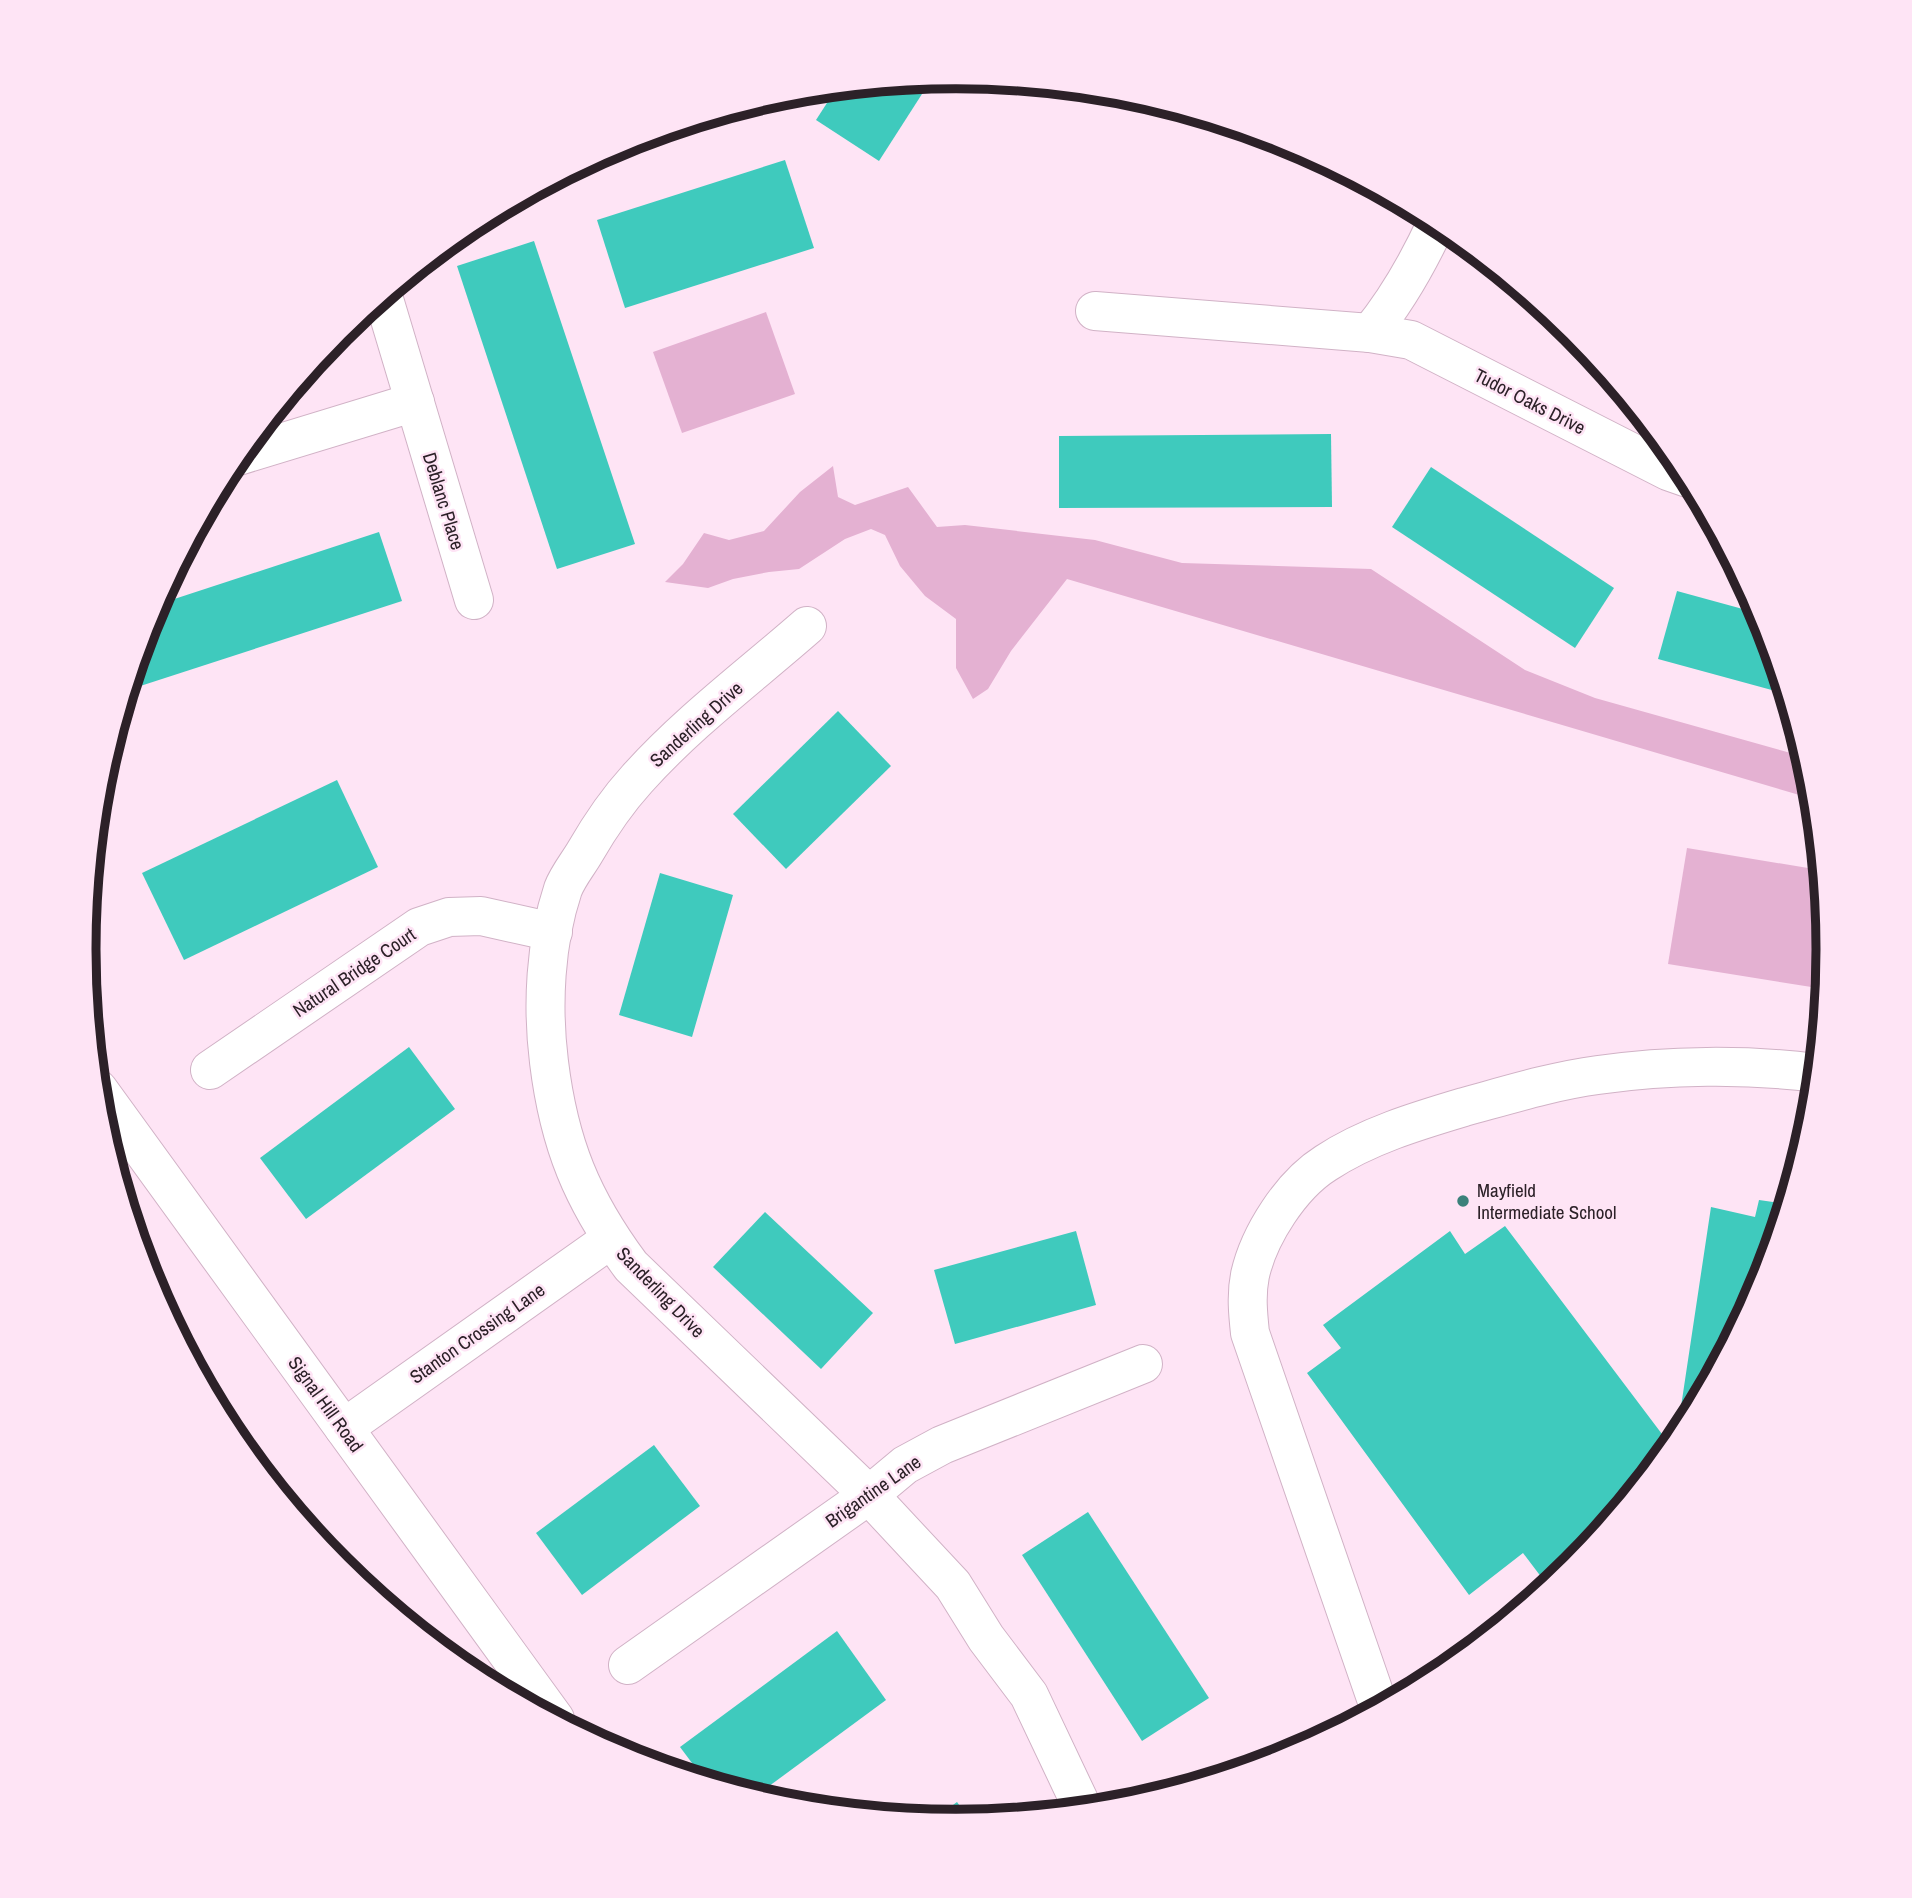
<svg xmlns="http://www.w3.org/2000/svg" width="1912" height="1898" viewBox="0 0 1912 1898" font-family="'Archivo Narrow',sans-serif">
  <rect width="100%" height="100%" fill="#fee4f5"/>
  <g fill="#e4b1d2">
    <path d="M766,312L795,394L682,433L653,352Z"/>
    <path d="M833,466L838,497L855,505L908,487L937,527L965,525L1095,540L1182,563L1371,569L1525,670L1595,698L1805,757L1811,779L1813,799L1067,579L1011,651L988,689L973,699L956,668V619L925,596L900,566L885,535L871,529L845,539L799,569L769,572L733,579L708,588L665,582L683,564L704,533L729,540L764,531L800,492Z"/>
    <path d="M1687,848L1820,870L1828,949L1824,989L1668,964Z"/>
  </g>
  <g fill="#3fcabd">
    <path d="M931,80L879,161L816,120L836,89Z"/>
    <path d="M1165,106H1166L1200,116L1194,125Z"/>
    <path d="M785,160L814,248L625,308L597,220Z"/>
    <path d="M534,241L635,544L557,569L457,266Z"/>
    <path d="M1331,434L1332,507L1059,508V436Z"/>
    <path d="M1431,467L1614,588L1575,648L1392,527Z"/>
    <path d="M379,532L402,601L128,690L151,615L156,605Z"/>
    <path d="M1677,591L1761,614L1786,694L1658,659Z"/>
    <path d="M838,711L891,766L786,869L733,814Z"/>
    <path d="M337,780L378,867L184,960L142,873Z"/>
    <path d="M660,873L733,895L692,1037L619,1015Z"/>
    <path d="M409,1047L455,1109L306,1219L260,1158Z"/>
    <path d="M1759,1200L1786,1204L1761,1283L1681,1434L1676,1440L1711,1207L1755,1217Z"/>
    <path d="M765,1212L873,1313L821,1369L713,1267Z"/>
    <path d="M1505,1226L1671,1446L1572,1566L1548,1586L1523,1553L1469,1595L1307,1373L1341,1348L1323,1325L1450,1231L1465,1254Z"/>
    <path d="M1076,1231L1096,1305L955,1344L934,1270Z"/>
    <path d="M654,1445L700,1506L582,1595L536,1533Z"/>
    <path d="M1088,1512L1209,1698L1142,1741L1022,1555Z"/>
    <path d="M837,1631L886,1700L757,1795L704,1779L680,1747Z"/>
    <path d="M957,1802L970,1820L956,1821L934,1819Z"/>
  </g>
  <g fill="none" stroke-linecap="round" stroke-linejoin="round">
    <defs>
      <g id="minor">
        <path d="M383,296L474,600"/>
        <path d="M1095,311L1370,333L1411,340L1668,471L1688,478"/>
        <path d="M1370,333C1397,300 1419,261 1437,222"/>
        <path d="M238,456L415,402"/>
        <path d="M807,626C750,676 688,722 637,779C617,801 600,826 585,852C578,864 568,876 563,889C545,943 542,1006 549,1062C559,1144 582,1200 631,1266L869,1495L953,1585L986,1638L1029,1695L1083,1809"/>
        <path d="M210,1070L419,927L449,917L481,916L553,932"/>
        <path d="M344,1428L611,1239"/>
        <path d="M628,1665L869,1495L905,1465L942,1445L1143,1364"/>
        <path d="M1379,1707L1250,1333C1248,1314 1246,1295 1250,1275C1259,1235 1291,1185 1326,1163C1367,1136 1417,1121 1464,1107C1508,1095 1553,1081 1598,1075C1668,1065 1746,1064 1816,1073"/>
      </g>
      <path id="major" d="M98,1089L555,1719"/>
    </defs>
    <use href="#minor" stroke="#d1b2c6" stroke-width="40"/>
    <use href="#major" stroke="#d1b2c6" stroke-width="40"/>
    <use href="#minor" stroke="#fff" stroke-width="38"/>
    <use href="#major" stroke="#fff" stroke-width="38"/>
  </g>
  <circle fill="#3b817a" stroke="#fee4f5" stroke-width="2.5" cx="1463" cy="1201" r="7"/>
  <g text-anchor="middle" stroke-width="5" stroke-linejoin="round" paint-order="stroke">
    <g font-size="19" fill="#2c2128" stroke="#fee4f5">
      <text transform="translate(1530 401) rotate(27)" y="7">Tudor Oaks Drive</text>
      <text transform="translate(444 501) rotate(73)" y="7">Deblanc Place</text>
      <text transform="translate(696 724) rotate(-42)" y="7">Sanderling Drive</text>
      <text transform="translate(354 972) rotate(-34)" y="7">Natural Bridge Court</text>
      <text transform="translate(661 1292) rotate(46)" y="7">Sanderling Drive</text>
      <text transform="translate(477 1333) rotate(-35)" y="7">Stanton Crossing Lane</text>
      <text transform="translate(326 1404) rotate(54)" y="7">Signal Hill Road</text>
      <text transform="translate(873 1491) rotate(-35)" y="7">Brigantine Lane</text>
    </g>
    <g font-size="19" fill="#2c2128" stroke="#fee4f5" text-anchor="start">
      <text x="1477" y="1197">Mayfield<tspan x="1477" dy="22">Intermediate School</tspan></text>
    </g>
  </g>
  <path d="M0 0H1912V1898H0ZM96 949a860 860 0 1 1 1720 0a860 860 0 1 1-1720 0Z" fill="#fee4f5" fill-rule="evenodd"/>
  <path fill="none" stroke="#2c2128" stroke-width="9" d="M96 949a860 860 0 1 1 1720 0a860 860 0 1 1-1720 0Z"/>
</svg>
